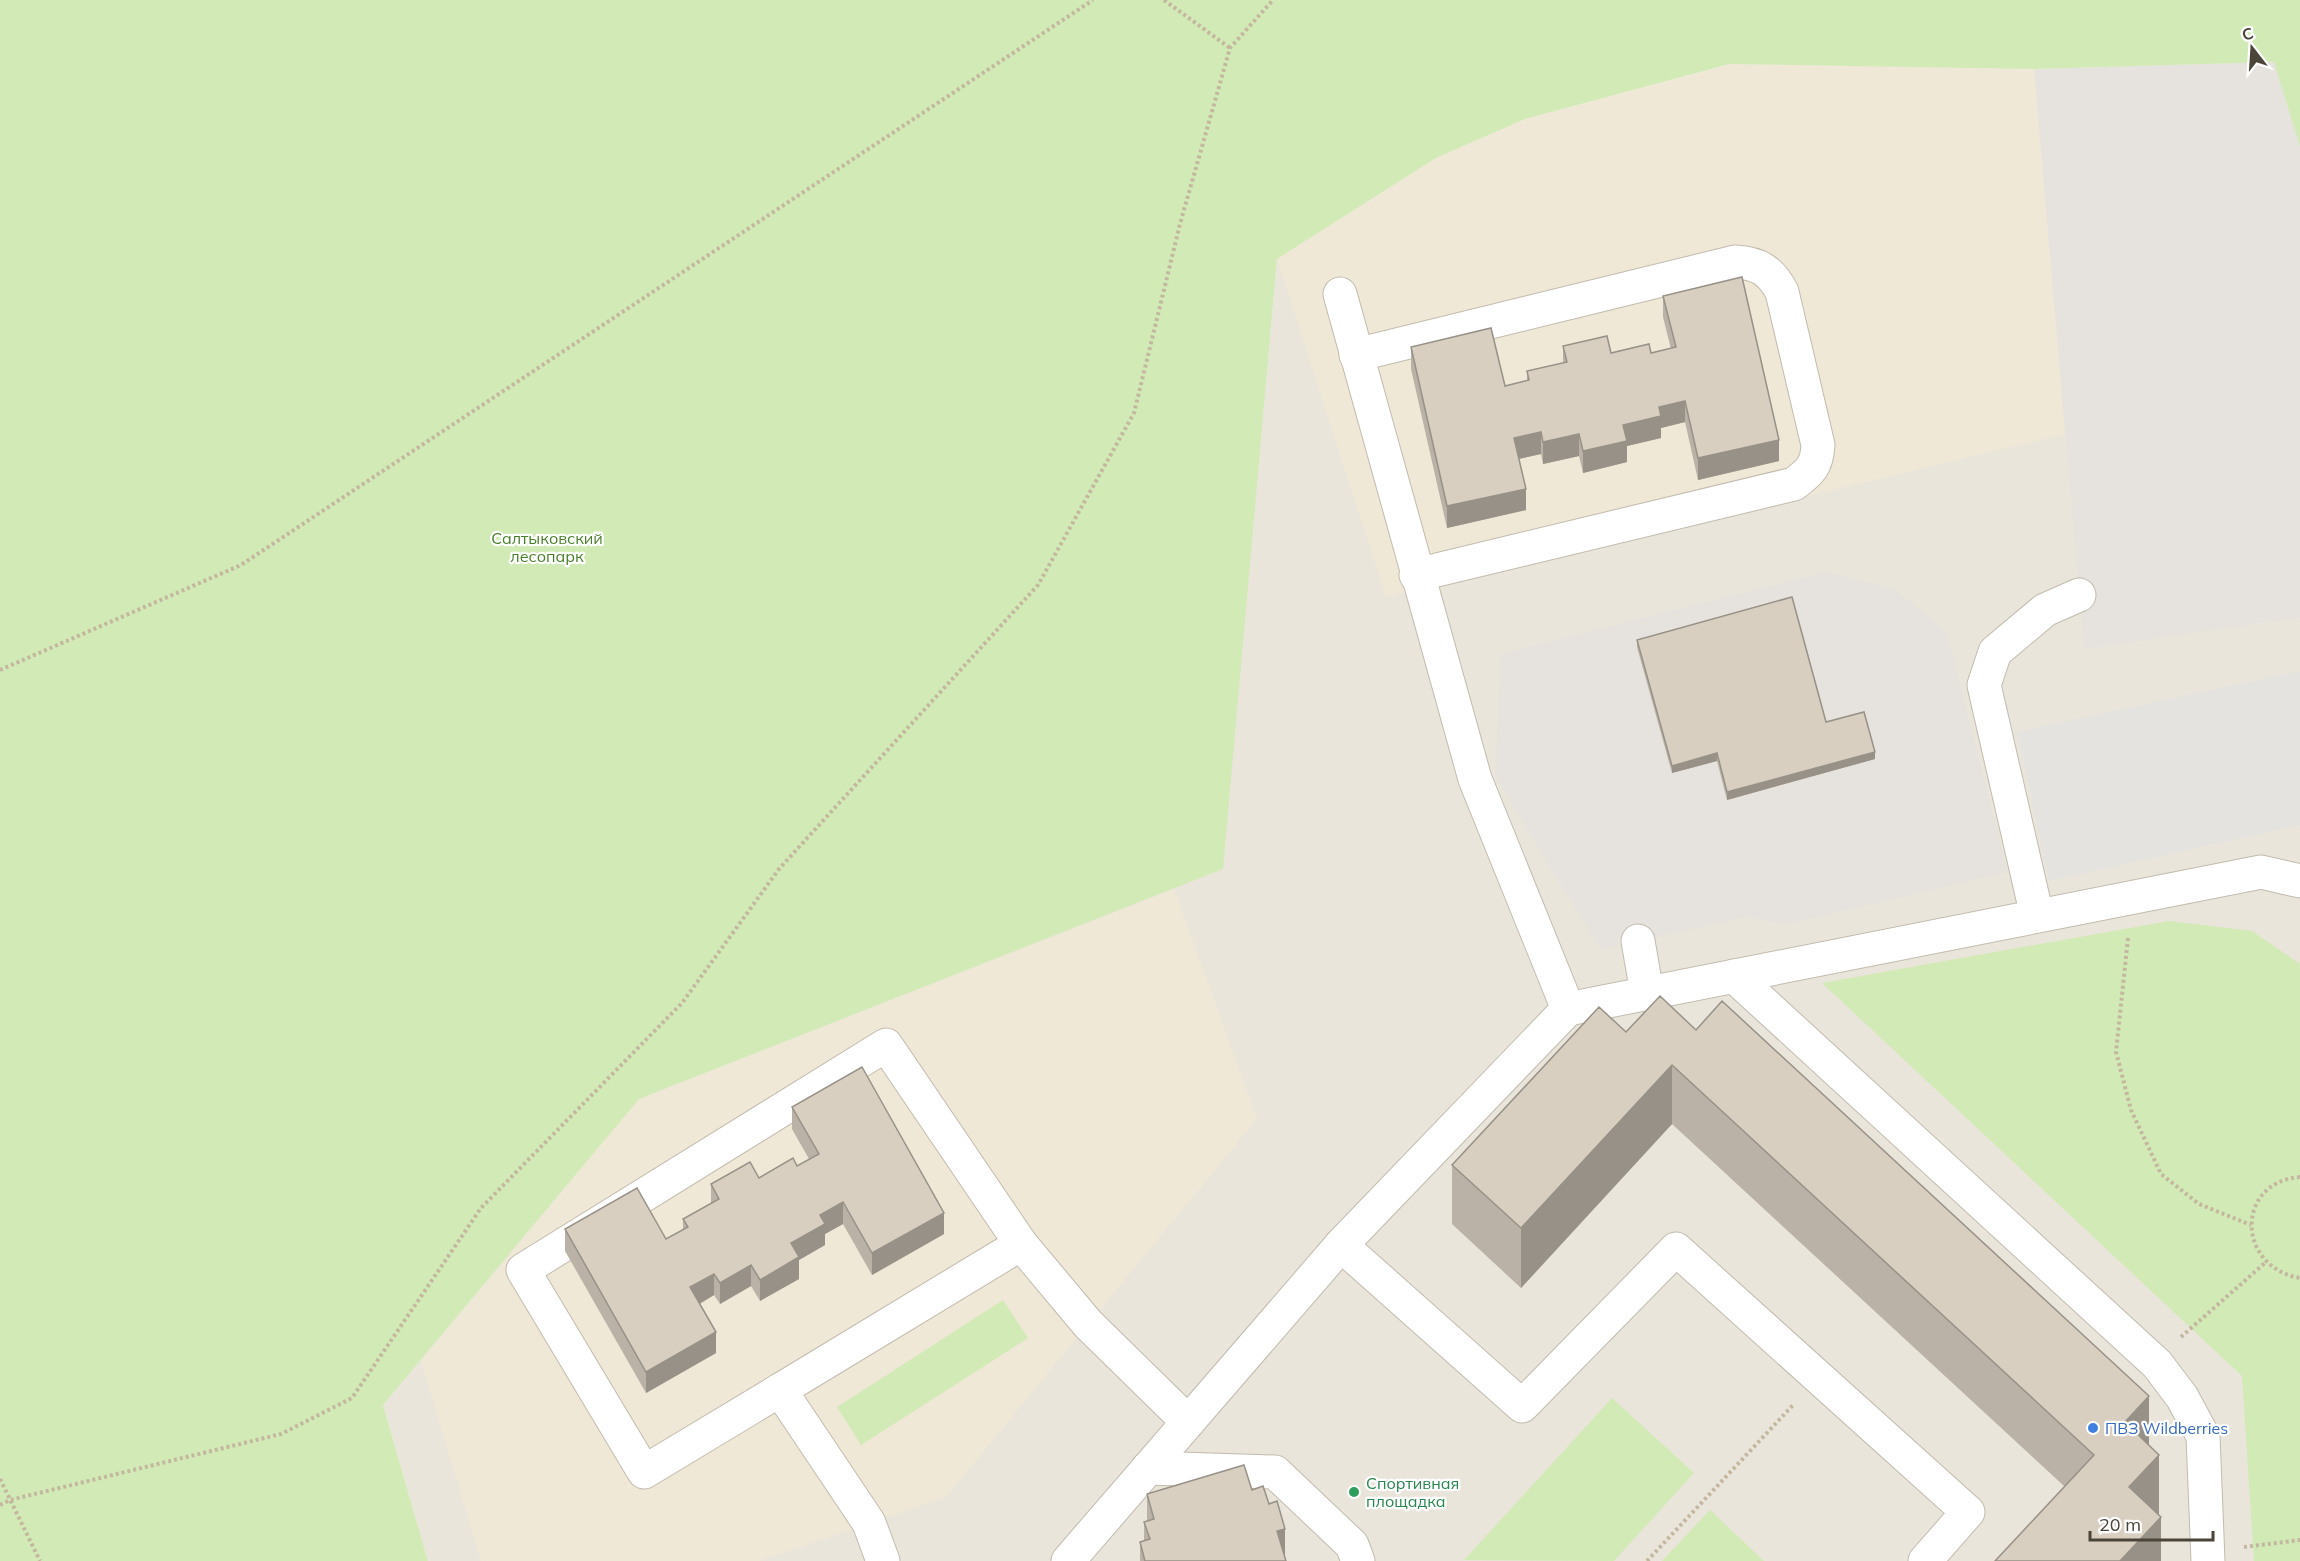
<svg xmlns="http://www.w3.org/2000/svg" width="2300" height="1561" viewBox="0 0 2300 1561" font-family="Mulish,sans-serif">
  <rect width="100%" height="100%" fill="#f6f3ec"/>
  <path fill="#eae5da" d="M2275,62L2300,147V1561H428L383,1405L639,1099L1222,869L1277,259L1731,64L2034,69Z"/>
  <g fill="#e6e2dd">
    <path d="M2275,62L2300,147V617L2084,649L2034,69Z"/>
    <path d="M1825,572L1895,589L1946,632L2008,872L1787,924L1748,917L1600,949L1495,776L1501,654Z"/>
  </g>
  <g fill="#efe8d6">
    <path d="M1731,64L2034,69L2065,434L1386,597L1277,259L1436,158L1525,119Z"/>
    <path d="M1174,889L1257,1119L946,1497L759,1561H481L421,1361L639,1099Z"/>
  </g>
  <g fill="#d2eab5">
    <path d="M0,0H2300V147L2274,62L2034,69L1730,64L1525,119L1436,158L1277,259L1223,869L639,1099L383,1405L428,1561H0Z"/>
    <path d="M2169,921L2252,931L2300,964V1561H2254L2242,1376L1822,983Z"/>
    <path d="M1003,1300L1028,1338L861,1445L837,1407Z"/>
    <path d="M1612,1398L1694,1473L1614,1561L1464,1560Z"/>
    <path d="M1710,1510L1764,1561H1662Z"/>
  </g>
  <path fill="#e5e3e0" d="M2300,671V825L2049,881L2017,732Z"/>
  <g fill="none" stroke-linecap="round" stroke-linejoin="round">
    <defs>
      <g id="minor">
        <path d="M1340,294L1475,779L1568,1009"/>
        <path d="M1356,355L1735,262C1759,263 1771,271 1782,292L1818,445C1817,466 1810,472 1794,484L1416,575"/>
        <path d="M2037,916L1984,685L1995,652L2045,610L2079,595"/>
        <path d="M1638,941L1647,993"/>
        <path d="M1734,976L2157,1364L2182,1397L2203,1436L2208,1561"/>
        <path d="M780,1390L644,1472L523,1270L886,1045L1021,1244"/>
        <path d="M1148,1468L1275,1472L1352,1545L1358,1561"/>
        <path d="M883,1561L869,1523L780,1390L1021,1244L1088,1324L1188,1422"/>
        <path d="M1068,1561L1341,1245"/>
        <path d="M1925,1561L1968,1512L1676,1249L1522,1406L1341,1245L1568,1009L2261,872L2300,881"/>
      </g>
    </defs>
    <use href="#minor" stroke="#c2bbae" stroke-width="35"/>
    <g stroke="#c4b79f" stroke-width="4" stroke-dasharray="3 3" stroke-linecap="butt">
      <path d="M1164,0L1230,48"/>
      <path d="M0,670L241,565L1093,0"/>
      <path d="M2128,938L2116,1052L2131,1110L2161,1174L2199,1204L2251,1225"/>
      <path d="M2300,1177C2235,1182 2236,1267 2300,1278"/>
      <path d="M2181,1337L2266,1262"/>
      <path d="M0,1479L40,1561"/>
      <path d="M0,1505L10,1500L281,1434L352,1398L481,1208L682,1003L779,869L1038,585L1134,413L1180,224L1230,48L1273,0"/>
      <path d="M2244,1547L2300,1540"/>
      <path d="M1647,1561L1794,1404"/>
    </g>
    <use href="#minor" stroke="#fff" stroke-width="33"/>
  </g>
  <g fill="#bab2a6">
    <path d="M1663,296L1779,461L1698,480L1685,422L1661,428V438L1627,446V462L1583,473L1579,456L1543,464L1541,454L1519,459L1526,510L1447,528L1411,369V347L1505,386L1527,381V371L1563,363V346L1611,353H1651L1671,349L1663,317Z"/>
    <path d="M1637,640L1826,722L1875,759L1727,800L1717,761L1672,773L1637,647Z"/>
    <path d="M1696,1030L2149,1445L2159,1514L2158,1515L2161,1561L2064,1486L1672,1124L1521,1288L1452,1224V1165L1626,1032Z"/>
    <path d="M792,1107L944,1234L872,1275L843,1224L825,1234V1245L799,1260V1279L760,1301L751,1286L720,1304L714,1295L700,1304L716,1353L646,1393L565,1251V1229L666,1239L683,1230V1219L711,1203V1184L759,1178L797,1166L809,1159L792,1129Z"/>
    <path d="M1252,1490L1286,1561H1140V1542L1144,1541V1522L1147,1521V1494Z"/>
  </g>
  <g fill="#979187">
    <path d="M1685,401V422L1661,428V438L1627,446V462L1583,473V451L1623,425L1659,407Z"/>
    <path d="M1541,432V454L1514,460V438Z"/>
    <path d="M1579,434V456L1543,464V442Z"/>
    <path d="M1779,440V461L1698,480V458Z"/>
    <path d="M1526,489V510L1447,528V506Z"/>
    <path d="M1875,752V759L1727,800V792Z"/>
    <path d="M1717,753V761L1672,773V766Z"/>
    <path d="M1672,1065V1124L1521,1288V1228Z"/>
    <path d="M843,1202V1224L825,1234V1245L799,1260V1279L760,1301V1280L791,1243L820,1215Z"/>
    <path d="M944,1213V1234L872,1275V1253Z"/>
    <path d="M751,1265V1286L720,1304V1283Z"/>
    <path d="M714,1274V1295L690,1309V1287Z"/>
    <path d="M716,1332V1353L646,1393V1372Z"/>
    <path d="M2149,1396V1455L2125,1422Z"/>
    <path d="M2159,1455V1514L2129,1547V1487Z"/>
    <path d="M2161,1517V1561H2120Z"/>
    <path d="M1285,1529V1561L1277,1531Z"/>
  </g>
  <g fill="#d8cfc1" stroke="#979187" stroke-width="1.5">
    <path d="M1742,277L1779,440L1698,458L1685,401L1659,407L1661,416L1623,425L1627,441L1583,451L1579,434L1543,442L1541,432L1514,438L1526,489L1447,506L1411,347L1491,328L1505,386L1529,380L1527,371L1567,362L1563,346L1607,336L1611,353L1649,344L1651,353L1676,347L1663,296Z"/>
    <path d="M1792,597L1826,722L1864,712L1875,752L1727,792L1717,753L1672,766L1637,640Z"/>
    <path d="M1660,996L1696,1030L1722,1001L2149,1396L2125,1422L2159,1455L2129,1487L2161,1517L2120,1561H1995L2094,1455L1672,1065L1521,1228L1452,1165L1599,1007L1626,1032Z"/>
    <path d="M862,1067L944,1213L872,1253L843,1202L820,1215L825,1224L791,1243L799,1257L760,1280L751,1265L720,1283L714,1274L690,1287L716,1332L646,1372L565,1229L637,1188L666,1239L688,1227L683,1219L719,1199L711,1184L750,1162L759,1178L793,1158L797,1166L819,1154L792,1107Z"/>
    <path d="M1244,1465L1252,1490L1263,1486L1269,1504L1277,1501L1285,1529L1277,1531L1286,1561H1145L1140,1542L1150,1539L1144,1522L1154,1519L1147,1494Z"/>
  </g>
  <circle fill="#3f7fe0" stroke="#fff" stroke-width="2" cx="2093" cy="1428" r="6"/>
  <circle fill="#2e9e5b" stroke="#fff" stroke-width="2" cx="1354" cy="1492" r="6"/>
  <g text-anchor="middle" stroke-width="4.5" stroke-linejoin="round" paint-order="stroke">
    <g font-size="16" fill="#4a7f2a" stroke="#fff">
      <text x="547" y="544">Салтыковский<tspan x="547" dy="18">лесопарк</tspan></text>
    </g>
    <g font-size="16" fill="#366cbe" stroke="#fff" text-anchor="start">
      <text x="2105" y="1434">ПВЗ Wildberries</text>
    </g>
    <g font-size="16" fill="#27864d" stroke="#fff" text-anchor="start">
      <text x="1366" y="1489">Спортивная<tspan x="1366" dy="18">площадка</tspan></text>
    </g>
  </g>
  <g transform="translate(2252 48) rotate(343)" stroke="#ffffff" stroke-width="4.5" paint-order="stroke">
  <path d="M0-4.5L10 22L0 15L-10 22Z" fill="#4b4439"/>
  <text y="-9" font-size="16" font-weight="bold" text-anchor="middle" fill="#4b4439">С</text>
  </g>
  <path d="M2090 1531v9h123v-9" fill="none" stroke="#4b4439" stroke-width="3"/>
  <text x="2099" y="1531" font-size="18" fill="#4b4439" stroke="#ffffff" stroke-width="4.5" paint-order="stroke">20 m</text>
</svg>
